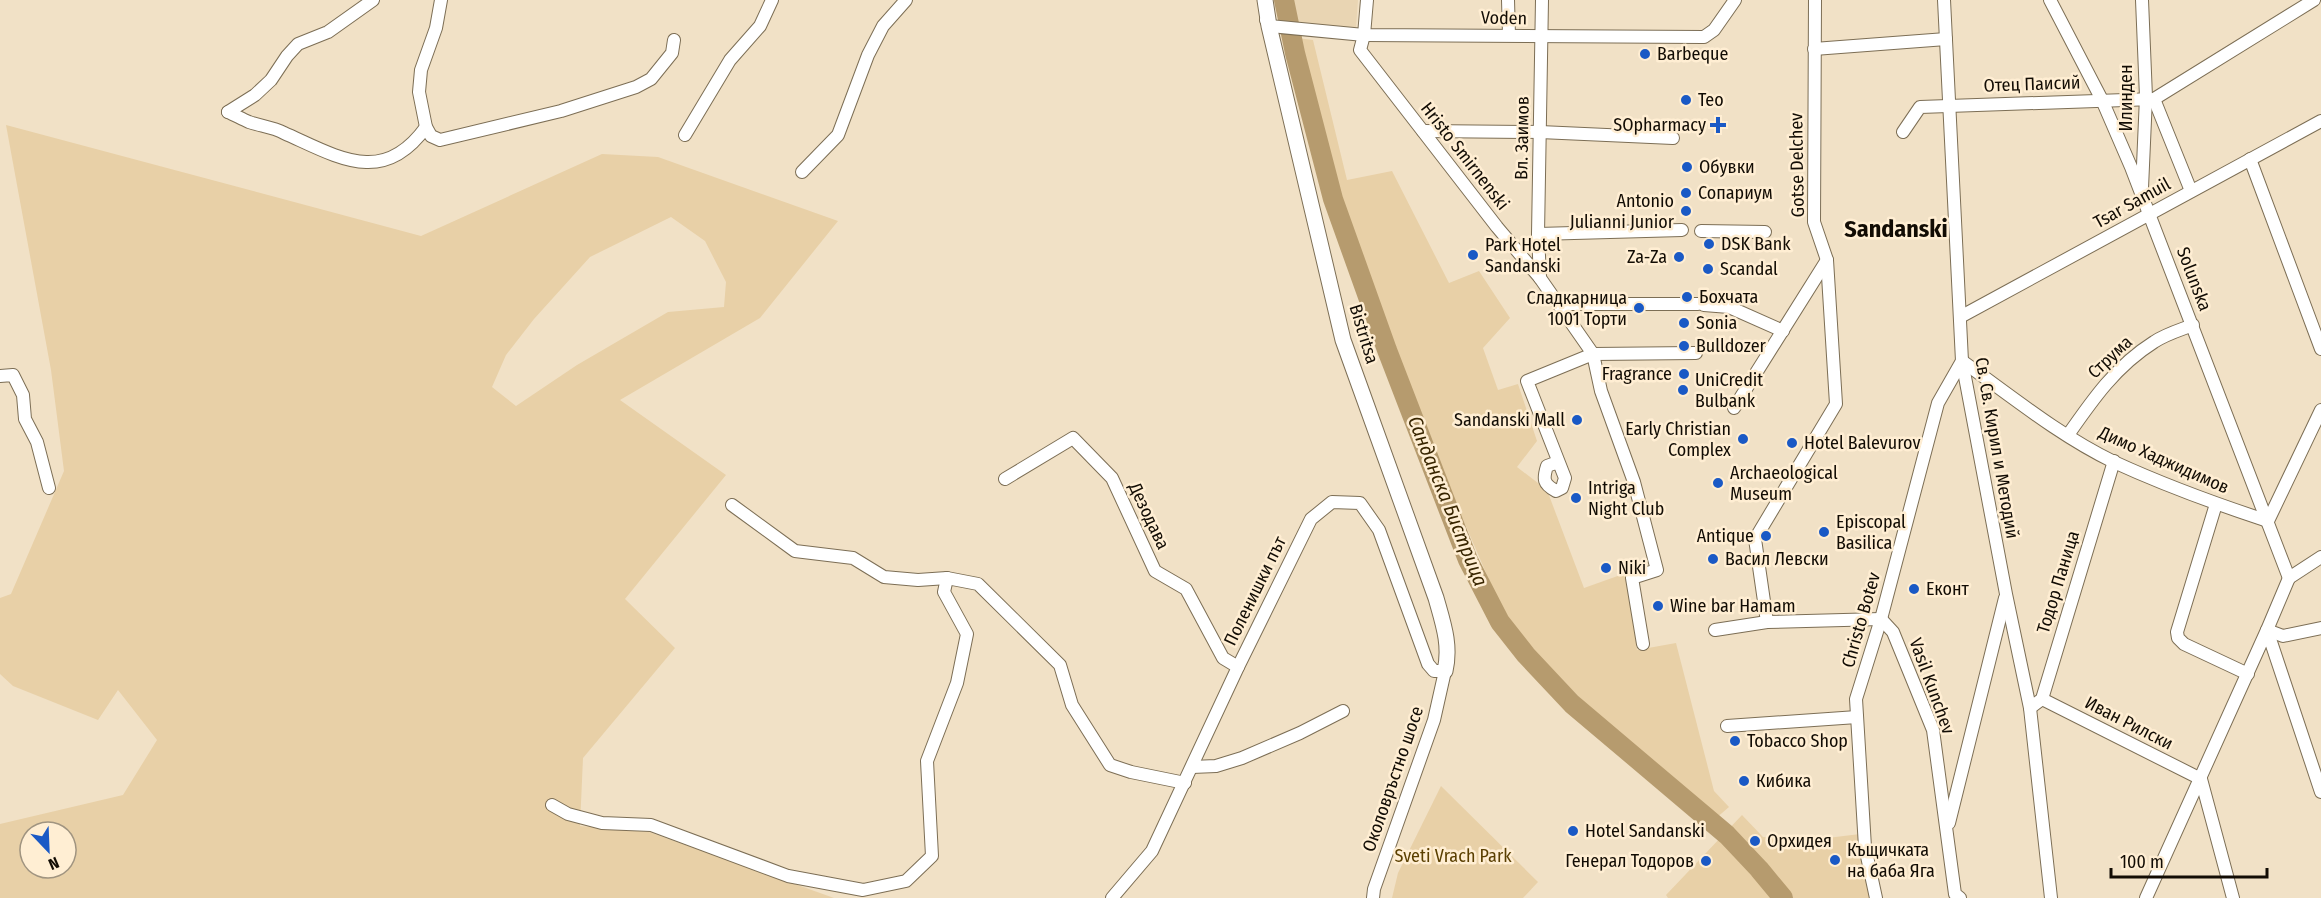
<svg xmlns="http://www.w3.org/2000/svg" width="2321" height="898" viewBox="0 0 2321 898" font-family="'Fira Sans Condensed',sans-serif">
  <rect width="100%" height="100%" fill="#f1e1c6"/>
  <path fill="#e9d5b3" d="M1292,0H1358L1356,28L1292,22Z"/>
  <g fill="#e8d0a7" fill-rule="evenodd">
    <path d="M1297,38L1313,40L1347,180L1392,171L1449,283L1479,271L1510,318L1483,348L1498,390L1518,384L1537,441L1517,467L1547,490L1584,588L1626,573L1637,650L1676,643L1714,791L1729,807L1715,819L1622,742L1507,622L1409,393L1334,183Z"/>
    <path d="M6,125L421,236L602,154L658,157L838,221L760,318L620,400L726,475L625,599L675,648L583,758L580,826L649,832L834,898H0V824L123,795L157,740L118,690L98,720L13,686L0,674V598L11,594L64,471L51,370ZM671,217L705,241L726,282L724,307L668,312L577,365L516,406L492,387L506,355L534,319L590,257ZM30,832H66V868H30Z"/>
    <path d="M1441,786L1538,882L1523,898H1392L1398,873Z"/>
    <path d="M1742,815L1763,837L1811,840L1860,834L1874,898H1668L1666,895Z"/>
  </g>
  <g fill="none" stroke-linecap="round" stroke-linejoin="round">
    <path stroke="#b69b6e" stroke-width="20" d="M1284,0L1295,53L1333,199L1387,350L1468,560L1500,622L1526,655L1572,704L1727,835L1759,869L1783,898"/>
    <defs>
      <g id="minor">
        <path d="M441,0L436,28L421,70L419,92L426,127L431,136L440,140L561,111L636,87L651,79L672,53L674,40"/>
        <path d="M1367,0L1364,35L1360,50L1497,227L1540,278L1593,354L1601,391L1634,482L1657,570L1632,578L1643,644"/>
        <path d="M1508,0L1509,35"/>
        <path d="M1944,0L1962,361L2006,594L2030,708L2051,898"/>
        <path d="M2050,0L2102,100L2131,167L2289,578"/>
        <path d="M1266,20L1269,26L1364,35L1704,37L1714,30L1735,0"/>
        <path d="M1814,49L1946,39"/>
        <path d="M2154,99L2191,191"/>
        <path d="M228,112C235,115 242,119 249,122C260,126 273,127 284,133C338,157 383,187 426,127"/>
        <path d="M228,112L255,95L271,80L287,56L298,44L328,32L373,0"/>
        <path d="M1423,131L1540,132L1673,138"/>
        <path d="M1903,132L1920,107L2154,99L2314,0"/>
        <path d="M685,135L730,60L760,26L772,0"/>
        <path d="M2250,159L2321,349"/>
        <path d="M802,172L838,135L868,55L883,26L906,0"/>
        <path d="M2142,188L2146,97L2142,0"/>
        <path d="M1701,231L1765,232"/>
        <path d="M1538,234L1682,230"/>
        <path d="M1540,278L1538,234L1542,0"/>
        <path d="M1559,304H1698"/>
        <path d="M1704,305L1729,307L1783,331"/>
        <path d="M1960,317L2321,121"/>
        <path d="M0,376L13,375L23,395L25,419L37,442L49,488"/>
        <path d="M1734,408L1827,260"/>
        <path d="M2068,435C2093,399 2116,366 2154,342C2166,334 2180,330 2193,325"/>
        <path d="M1558,462L1547,466C1543,479 1543,484 1556,491L1562,488L1565,478L1527,381L1593,354L1696,353"/>
        <path d="M1005,479L1073,438L1112,478L1155,571L1186,589L1223,658L1238,667"/>
        <path d="M2216,504L2177,632L2178,638L2184,644L2248,674"/>
        <path d="M732,505L795,551L853,558L884,577L918,580L947,578"/>
        <path d="M2289,578L2267,630L2283,636L2321,628"/>
        <path d="M2289,578L2321,557"/>
        <path d="M1767,622L1755,539L1836,404L1827,260L1814,222L1815,0"/>
        <path d="M1715,630L1767,622L1881,619L1893,632L1933,730L1955,894L1960,898"/>
        <path d="M2042,699L2201,779"/>
        <path d="M2030,708L2042,699L2114,461"/>
        <path d="M1727,726L1857,717"/>
        <path d="M1192,767L1216,766L1242,758L1300,733L1343,711"/>
        <path d="M2201,779L2233,898"/>
        <path d="M552,805L568,814L602,823L651,825L788,876L863,890L906,881L932,856L927,761L957,683L967,634L944,592L947,578L978,584L1060,665L1072,705L1110,765L1131,772L1185,783"/>
        <path d="M1949,823L2005,598"/>
        <path d="M1112,898L1152,851L1238,667L1311,519L1332,502L1360,503L1379,530L1428,664L1434,671H1445L1434,720L1374,889L1373,898"/>
        <path d="M1876,898L1865,847L1856,699L1881,619L1938,403L1962,361C2011,396 2060,436 2114,462C2164,485 2216,504 2268,521L2321,410"/>
        <path d="M2146,898L2267,630L2321,792"/>
      </g>
      <path id="tertiary" d="M1265,0L1269,26L1343,340L1436,598C1443,623 1451,645 1445,671"/>
    </defs>
    <use href="#minor" stroke="#7c6e55" stroke-width="14"/>
    <use href="#tertiary" stroke="#7c6e55" stroke-width="17"/>
    <use href="#minor" stroke="#fff" stroke-width="12"/>
    <use href="#tertiary" stroke="#fff" stroke-width="15"/>
  </g>
  <g fill="#1a59c5" stroke="#ffeed3" stroke-width="2">
    <circle cx="1645" cy="54" r="6"/>
    <circle cx="1686" cy="100" r="6"/>
    <path d="M1715 116h6v6h6v6h-6v6h-6v-6h-6v-6h6z"/>
    <circle cx="1687" cy="167" r="6"/>
    <circle cx="1686" cy="193" r="6"/>
    <circle cx="1686" cy="211" r="6"/>
    <circle cx="1709" cy="244" r="6"/>
    <circle cx="1473" cy="255" r="6"/>
    <circle cx="1679" cy="257" r="6"/>
    <circle cx="1708" cy="269" r="6"/>
    <circle cx="1687" cy="297" r="6"/>
    <circle cx="1639" cy="308" r="6"/>
    <circle cx="1684" cy="323" r="6"/>
    <circle cx="1684" cy="346" r="6"/>
    <circle cx="1684" cy="374" r="6"/>
    <circle cx="1683" cy="390" r="6"/>
    <circle cx="1577" cy="420" r="6"/>
    <circle cx="1743" cy="439" r="6"/>
    <circle cx="1792" cy="443" r="6"/>
    <circle cx="1718" cy="483" r="6"/>
    <circle cx="1576" cy="498" r="6"/>
    <circle cx="1824" cy="532" r="6"/>
    <circle cx="1766" cy="536" r="6"/>
    <circle cx="1713" cy="559" r="6"/>
    <circle cx="1606" cy="568" r="6"/>
    <circle cx="1914" cy="589" r="6"/>
    <circle cx="1658" cy="606" r="6"/>
    <circle cx="1735" cy="741" r="6"/>
    <circle cx="1744" cy="781" r="6"/>
    <circle cx="1573" cy="831" r="6"/>
    <circle cx="1755" cy="841" r="6"/>
    <circle cx="1835" cy="860" r="6"/>
    <circle cx="1706" cy="861" r="6"/>
  </g>
  <g text-anchor="middle" stroke-width="5" stroke-linejoin="round" paint-order="stroke">
    <g font-size="18" fill="#120c04" stroke="#ffeed3">
      <text transform="translate(1504 18) rotate(1)" y="6">Voden</text>
      <text transform="translate(2032 84) rotate(-2)" y="6">Отец Паисий</text>
      <text transform="translate(2126 98) rotate(-90)" y="6">Илинден</text>
      <text transform="translate(1522 138) rotate(-89)" y="6">Вл. Заимов</text>
      <text transform="translate(1465 156) rotate(52)" y="6">Hristo Smirnenski</text>
      <text transform="translate(1797 165) rotate(-91)" y="6">Gotse Delchev</text>
      <text transform="translate(2132 203) rotate(-29)" y="6">Tsar Samuil</text>
      <text transform="translate(2194 279) rotate(69)" y="6">Solunska</text>
      <text transform="translate(1364 334) rotate(73)" y="6">Bistritsa</text>
      <text transform="translate(2110 357) rotate(-43)" y="6">Струма</text>
      <text transform="translate(1997 448) rotate(80)" y="6">Св. Св. Кирил и Методий</text>
      <text transform="translate(2164 460) rotate(24)" y="6">Димо Хаджидимов</text>
      <text transform="translate(1149 516) rotate(65)" y="6">Дезодава</text>
      <text transform="translate(2058 582) rotate(-73)" y="6">Тодор Паница</text>
      <text transform="translate(1255 591) rotate(-64)" y="6">Поленишки път</text>
      <text transform="translate(1861 620) rotate(-74)" y="6">Christo Botev</text>
      <text transform="translate(1932 686) rotate(70)" y="6">Vasil Kunchev</text>
      <text transform="translate(2129 723) rotate(27)" y="6">Иван Рилски</text>
      <text transform="translate(1393 779) rotate(-71)" y="6">Околовръстно шосе</text>
    </g>
    <g font-size="18" fill="#120c04" stroke="#ffeed3" text-anchor="start">
      <text x="1657" y="60">Barbeque</text>
      <text x="1698" y="106">Тео</text>
      <text x="1706" y="131" text-anchor="end">SOpharmacy</text>
      <text x="1699" y="173">Обувки</text>
      <text x="1698" y="199">Сопариум</text>
      <text x="1674" y="207" text-anchor="end">Antonio<tspan x="1674" dy="21">Julianni Junior</tspan></text>
      <text x="1721" y="250">DSK Bank</text>
      <text x="1485" y="251">Park Hotel<tspan x="1485" dy="21">Sandanski</tspan></text>
      <text x="1667" y="263" text-anchor="end">Za-Za</text>
      <text x="1720" y="275">Scandal</text>
      <text x="1699" y="303">Бохчата</text>
      <text x="1627" y="304" text-anchor="end">Сладкарница<tspan x="1627" dy="21">1001 Торти</tspan></text>
      <text x="1696" y="329">Sonia</text>
      <text x="1696" y="352">Bulldozer</text>
      <text x="1672" y="380" text-anchor="end">Fragrance</text>
      <text x="1695" y="386">UniCredit<tspan x="1695" dy="21">Bulbank</tspan></text>
      <text x="1565" y="426" text-anchor="end">Sandanski Mall</text>
      <text x="1731" y="435" text-anchor="end">Early Christian<tspan x="1731" dy="21">Complex</tspan></text>
      <text x="1804" y="449">Hotel Balevurov</text>
      <text x="1730" y="479">Archaeological<tspan x="1730" dy="21">Museum</tspan></text>
      <text x="1588" y="494">Intriga<tspan x="1588" dy="21">Night Club</tspan></text>
      <text x="1836" y="528">Еpiscopal<tspan x="1836" dy="21">Basilica</tspan></text>
      <text x="1754" y="542" text-anchor="end">Antique</text>
      <text x="1725" y="565">Васил Левски</text>
      <text x="1618" y="574">Niki</text>
      <text x="1926" y="595">Еконт</text>
      <text x="1670" y="612">Wine bar Hamam</text>
      <text x="1747" y="747">Tobacco Shop</text>
      <text x="1756" y="787">Кибика</text>
      <text x="1585" y="837">Hotel Sandanski</text>
      <text x="1767" y="847">Орхидея</text>
      <text x="1847" y="856">Къщичката<tspan x="1847" dy="21">на баба Яга</tspan></text>
      <text x="1694" y="867" text-anchor="end">Генерал Тодоров</text>
    </g>
    <g font-size="18" fill="#5a3f01" stroke="#ffeed3">
      <text x="1453" y="862">Sveti Vrach Park</text>
    </g>
    <g font-size="20" font-style="italic" fill="#382500" stroke="#ffeed3">
      <text transform="translate(1448 501) rotate(68)" y="7">Санданска Бистрица</text>
    </g>
    <g font-size="24" font-weight="bold" fill="#120c04" stroke="#ffeed3">
      <text x="1896" y="237">Sandanski</text>
    </g>
  </g>
  <g transform="translate(48 850) rotate(157)"><circle r="28" fill="#ffeed3" stroke="#a09480" stroke-width="1.5"/>
  <path d="M0-4.5L10 22L0 15L-10 22Z" fill="#1a59c5"/>
  <text y="-9" font-size="16" font-weight="bold" text-anchor="middle" fill="#120c04">N</text>
  </g>
  <path d="M2111 868v9h156v-9" fill="none" stroke="#120c04" stroke-width="3"/>
  <text x="2120" y="868" font-size="18" fill="#120c04" stroke="#ffeed3" stroke-width="4.5" paint-order="stroke">100 m</text>
</svg>
